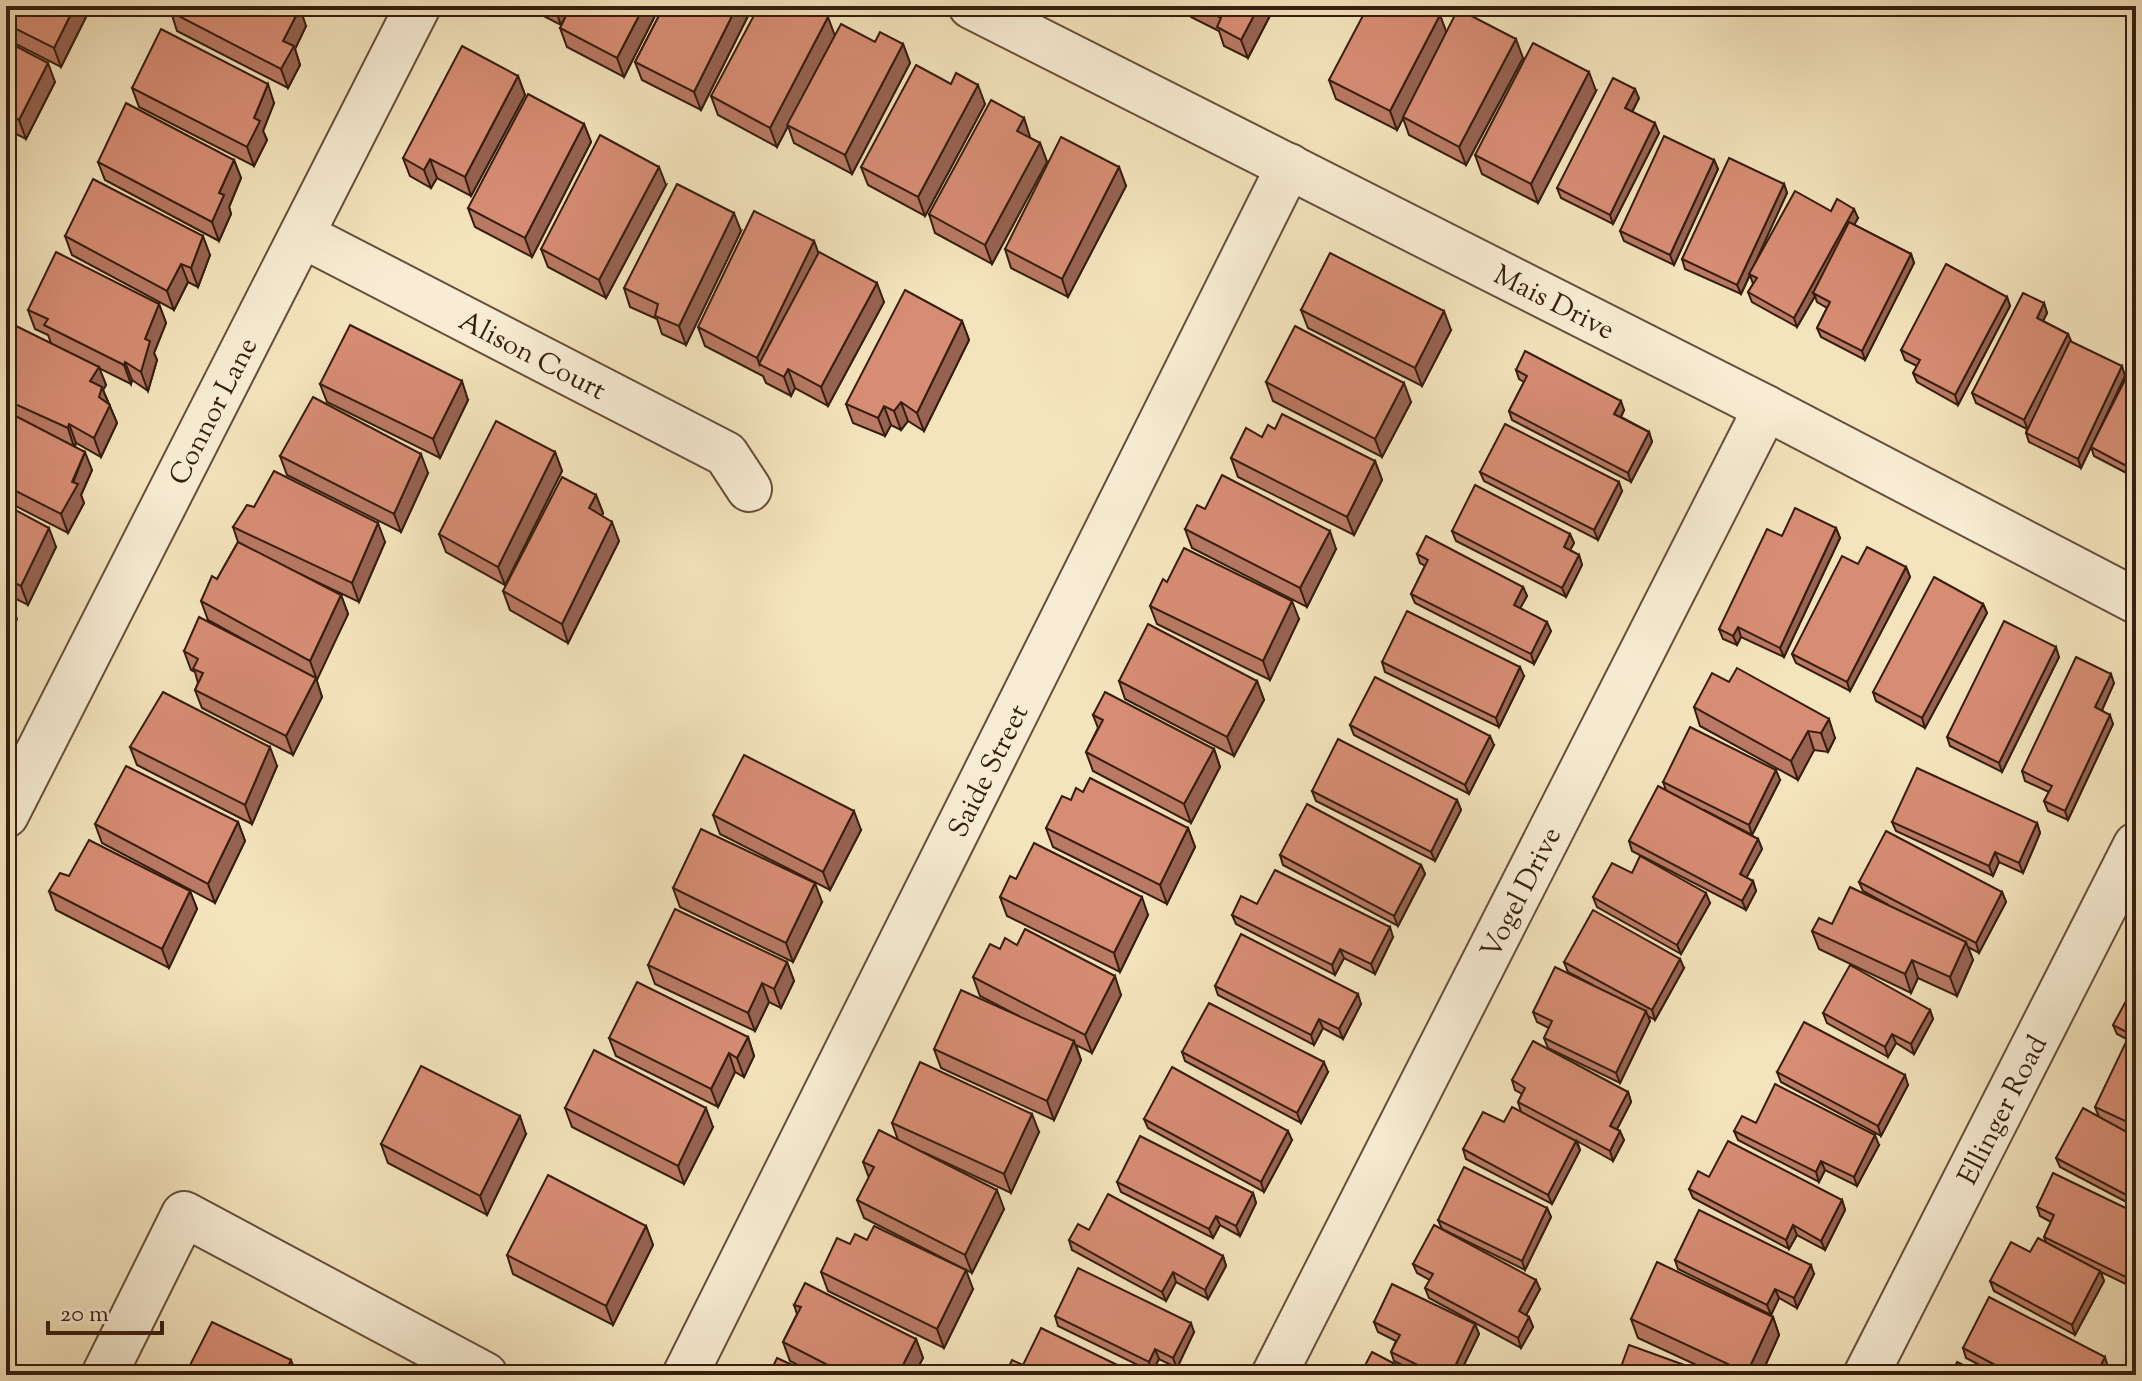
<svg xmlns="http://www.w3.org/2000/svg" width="2142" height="1381" viewBox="0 0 2142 1381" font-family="'Sorts Mill Goudy',serif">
  <rect width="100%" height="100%" fill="#f4e4bd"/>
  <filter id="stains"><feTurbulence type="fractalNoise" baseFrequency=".0025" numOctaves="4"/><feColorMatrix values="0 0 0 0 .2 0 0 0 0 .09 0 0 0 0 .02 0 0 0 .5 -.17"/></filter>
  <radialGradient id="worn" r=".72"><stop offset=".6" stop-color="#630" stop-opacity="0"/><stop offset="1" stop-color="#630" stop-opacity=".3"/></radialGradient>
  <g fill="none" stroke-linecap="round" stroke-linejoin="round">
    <defs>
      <g id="minor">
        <path id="s1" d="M971,6L1766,408L2136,601"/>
        <path id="s2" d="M302,235L726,454L749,489"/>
        <path id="s3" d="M6,815L418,6"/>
        <path d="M104,1375L184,1214L485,1375"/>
        <path id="s4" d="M685,1375L1289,166"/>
        <path id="s5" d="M1274,1375L1766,408"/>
        <path id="s6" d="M1866,1375L2136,845"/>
      </g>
    </defs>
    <use href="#minor" stroke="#664f3a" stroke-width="48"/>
    <use href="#minor" stroke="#f8edd4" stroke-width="44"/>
  </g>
  <g fill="#b97964" stroke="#361d0e" stroke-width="2">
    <path d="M6,6L91,7L61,67L6,39Z"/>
    <path d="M524,6H571L561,25Z"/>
    <path d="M660,6L624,77L567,47L560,28Z"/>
    <path d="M664,6H753L701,110L642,80L635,62Z"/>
    <path d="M1156,6H1177L1172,15Z"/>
    <path d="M1187,6H1275L1248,58L1224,46L1219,31L1191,17Z"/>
    <path d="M171,12L306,26L295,49L300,65L288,88L177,31Z"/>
    <path d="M1440,15L1446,32L1523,58L1466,165L1409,135L1403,118L1397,130L1336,99L1329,80Z"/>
    <path d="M835,35L875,42L903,44L910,63L852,174L794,143L788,126L777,147L718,115L711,96Z"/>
    <path d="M6,41L55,82L26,139L6,129Z"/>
    <path d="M518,76L525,95L471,196L437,178L431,188L410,176L403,158Z"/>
    <path d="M951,84L985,104L925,216L868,185L861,167Z"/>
    <path d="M132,88L274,103L263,131L267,140L254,166L139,107Z"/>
    <path d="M1596,91L1538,203L1482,174L1475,155Z"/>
    <path d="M1639,98L1632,112L1659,133L1613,224L1561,198L1557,188Z"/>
    <path d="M1024,118L1030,138L1040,143L1047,162L992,264L935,233L929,214Z"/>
    <path d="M584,124L591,142L532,257L475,227L468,208Z"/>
    <path d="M234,160L241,178L229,207L231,214L219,241L105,180L98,162Z"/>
    <path d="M1714,160L1718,169L1674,265L1624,241L1620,231Z"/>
    <path d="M1119,167L1126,186L1068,297L1011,268L1005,249Z"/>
    <path d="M1784,184L1787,193L1755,262L1831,211L1858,218L1854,225L1911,254L1914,263L1865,360L1821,337L1817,328L1827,308L1817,302L1815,296L1797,327L1752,302L1748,292L1753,284L1750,275L1741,294L1685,269L1682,259Z"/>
    <path d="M666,185L606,298L548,267L541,249Z"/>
    <path d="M741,231L686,345L662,334L657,319L630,307L624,288Z"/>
    <path d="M65,236L210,255L198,287L188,282L174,310L72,255Z"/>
    <path d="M814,241L818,253L884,302L828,406L795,388L791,396L766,383L763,376L705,346L698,327Z"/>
    <path d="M2007,297L2010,306L1958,405L1917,382L1913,373L1917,366L1905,360L1901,350Z"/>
    <path d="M2044,303L2047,313L2043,321L2068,334L2071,342L2125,376L2094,441L2136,366V478L2094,456L2091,447L2081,468L2029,442L2026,433L2027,429L1976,403L1972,393Z"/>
    <path d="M159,304L166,323L154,353L157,360L148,391L132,380L131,384L99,368L106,385L103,390L117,423L101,457L76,443L75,446L92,470L81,495L84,503L68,533L6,501V411L11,414L10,410L6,408V326L51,343L48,335L35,329L28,310Z"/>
    <path d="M1301,310L1451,330L1422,386L1308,328Z"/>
    <path d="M962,321L969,340L924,431L908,421L901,430L891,425L885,436L853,423L846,404Z"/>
    <path d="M1516,370L1624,410L1621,417L1649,432L1652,442L1631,482L1512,420L1509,411L1524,382L1519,379Z"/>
    <path d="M1266,382L1411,402L1382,457L1273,401Z"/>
    <path d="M320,384L468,400L440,458L327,402Z"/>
    <path d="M1275,429L1375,461L1382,480L1354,535L1238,477L1231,458Z"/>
    <path d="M555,452L562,471L505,585L446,552L439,534Z"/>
    <path d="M280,456L428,473L401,532L287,475Z"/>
    <path d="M1480,472L1622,491L1598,540L1484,481Z"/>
    <path d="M596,495L603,513L602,516L619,541L568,643L510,610L503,591Z"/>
    <path d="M6,505L56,547L28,605L6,594Z"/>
    <path d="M233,527L385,542L359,602L300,574L341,595L348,614L316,679L322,697L293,755L202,708L195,690L198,683L195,672L191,670L184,651L279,659L208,620L201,601L217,579L238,542Z"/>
    <path d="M1836,528L1840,538L1784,657L1741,637L1737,645L1723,639L1719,629L1782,536Z"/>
    <path d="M1185,529L1336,549L1307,607L1192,548Z"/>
    <path d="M1452,531L1570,534L1574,543L1570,550L1579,555L1582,565L1566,597L1456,541Z"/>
    <path d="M1417,554L1523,587L1527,596L1520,608L1551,631L1534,664L1415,603L1411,594L1425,566L1420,563Z"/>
    <path d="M1858,564L1906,567L1910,577L1850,691L1796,663L1792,654Z"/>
    <path d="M1167,582L1299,619L1270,680L1157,624L1150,606Z"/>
    <path d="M1983,604L1987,613L1925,728L1876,701L1873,692Z"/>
    <path d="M2059,657L2002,772L1950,746L1947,737Z"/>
    <path d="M1382,662L1524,676L1499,727L1385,672Z"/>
    <path d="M1119,681H1257L1264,700L1234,756L1125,699Z"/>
    <path d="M1729,682L1835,738L1828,752L1814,750L1798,780L1700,726L1694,707Z"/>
    <path d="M2114,683L2102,710L2113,724L2068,820L2048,811L2044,801L2049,792L2025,781L2022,771Z"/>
    <path d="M1093,715L1214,749L1220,767L1191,823L1093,771L1086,752L1098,728Z"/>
    <path d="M1350,725L1494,745L1469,794L1354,735Z"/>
    <path d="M130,747L277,766L252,824L137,765Z"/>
    <path d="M1780,780L1752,835L1704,810L1758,839L1762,849L1746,878L1753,881L1756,891L1746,910L1632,851L1629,841L1666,790L1663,782Z"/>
    <path d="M1312,791L1457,800L1461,810L1435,861L1316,801Z"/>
    <path d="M1083,792L1188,828L1195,847L1167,904L1053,847L1046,828L1071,800Z"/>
    <path d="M713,815L861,830L830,890L720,834Z"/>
    <path d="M238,822L245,841L215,903L102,843L95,824Z"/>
    <path d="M1892,822L2037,823L2040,833L2023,873L1999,862L1993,876L1896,831Z"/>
    <path d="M1280,855L1421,865L1425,874L1398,926L1283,865Z"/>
    <path d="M1632,873L1710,903L1681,954L1597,907L1593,897Z"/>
    <path d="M69,876L190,891L197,909L169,968L56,910L49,891Z"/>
    <path d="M1016,879L1148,915L1120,972L1007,916L1000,897Z"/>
    <path d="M1859,882L2002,892L2006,902L1979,953L1968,947L1973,960L1957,996L1918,978L1911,993L1819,949L1812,931L1887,904L1863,891Z"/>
    <path d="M673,888L822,902L793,962L680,907Z"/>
    <path d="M1257,904L1393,937L1375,974L1344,958L1335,975L1236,924L1232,915Z"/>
    <path d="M1000,949L1121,995L1092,1053L1076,1045L1081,1060L1054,1120L941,1068L934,1049L1017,1015L980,996L973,977Z"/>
    <path d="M787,962L794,981L781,1008L769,1002L755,1031L655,984L648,965Z"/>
    <path d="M1564,962L1684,968L1655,1020L1648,1016L1650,1021L1620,1083L1548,1048L1544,1038L1549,1028L1537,1022L1533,1012L1591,984L1568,972Z"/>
    <path d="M1215,986L1361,1004L1343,1039L1323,1028L1314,1045L1218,995Z"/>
    <path d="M2136,989V1044L2117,1034L2113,1025Z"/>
    <path d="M1930,1010L1933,1019L1914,1054L1896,1043L1888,1057L1827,1023L1823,1013Z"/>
    <path d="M748,1037L754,1056L744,1077L735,1072L718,1107L616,1056L609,1038Z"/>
    <path d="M2136,1047V1207L2060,1167L2056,1158L2099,1117L2095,1107Z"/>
    <path d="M1182,1052L1328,1072L1301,1123L1185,1061Z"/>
    <path d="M1777,1072L1908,1085L1881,1136L1781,1082Z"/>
    <path d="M1512,1080L1628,1092L1631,1102L1617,1129L1624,1140L1613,1161L1577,1141L1580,1150L1552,1204L1466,1159L1463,1149L1521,1112L1518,1102L1522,1094L1515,1090Z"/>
    <path d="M565,1108L713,1127L684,1184L572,1127Z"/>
    <path d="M1144,1119L1292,1140L1264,1192L1148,1128Z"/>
    <path d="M892,1123L1039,1132L1011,1193L923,1152L1004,1209L972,1273L864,1218L857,1200L869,1178L863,1162L898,1140Z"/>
    <path d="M1756,1123L1879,1145L1857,1186L1825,1170L1819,1182L1738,1140L1734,1131Z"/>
    <path d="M526,1134L487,1215L388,1163L381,1144Z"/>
    <path d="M1709,1177L1842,1200L1845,1210L1825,1250L1797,1235L1789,1249L1693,1198L1689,1189Z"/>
    <path d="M1117,1182L1253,1193L1256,1203L1240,1236L1220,1225L1213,1238L1121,1192Z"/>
    <path d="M2037,1207L2136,1213V1289L2101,1272L2104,1281L2075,1335L1994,1291L1990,1281L2046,1242L2044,1237L2051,1222L2040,1216Z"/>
    <path d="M1547,1208L1551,1217L1525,1270L1442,1229L1438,1220Z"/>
    <path d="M646,1226L653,1245L613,1325L513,1274L507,1255Z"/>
    <path d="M1089,1230L1223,1256L1226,1266L1208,1299L1176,1282L1166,1301L1072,1250L1069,1240Z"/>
    <path d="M850,1244L973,1289L944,1348L828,1291L821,1272Z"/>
    <path d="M1675,1260L1814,1274L1797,1308L1779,1298L1771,1315L1678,1269Z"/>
    <path d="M1413,1264L1540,1289L1526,1315L1529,1317L1533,1327L1521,1348L1429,1298L1425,1288L1430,1280L1417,1273Z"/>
    <path d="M794,1305L916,1339L923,1358L914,1375H817L790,1361L783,1342L797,1314Z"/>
    <path d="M1055,1316L1194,1332L1177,1368L1159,1359L1152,1372L1058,1326Z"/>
    <path d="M1773,1317L1779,1335L1761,1375H1718L1638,1338L1631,1319Z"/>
    <path d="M1374,1322L1475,1324L1479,1334L1459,1375H1422L1394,1361L1391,1352L1396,1341L1378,1332Z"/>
    <path d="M1963,1348L2108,1367L2104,1375H1999L1966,1358Z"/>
  </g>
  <g fill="#966351" stroke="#361d0e" stroke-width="2">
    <path d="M75,6H90L91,7L61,67L54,48Z"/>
    <path d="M554,6H571L561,25Z"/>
    <path d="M644,6H660L624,77L617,58Z"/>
    <path d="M737,6H753L701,110L694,92Z"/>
    <path d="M1169,6H1177L1172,15Z"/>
    <path d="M1259,6H1275L1248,58L1241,40Z"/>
    <path d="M300,8L306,26L295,49L300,65L288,88L281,69L283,41Z"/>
    <path d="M1440,15L1447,34L1397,130L1390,111Z"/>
    <path d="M828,17L835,36L777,147L770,128Z"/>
    <path d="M1516,39L1523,58L1466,165L1459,147Z"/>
    <path d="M903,44L910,63L852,174L845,155Z"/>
    <path d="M48,63L55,82L26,139L19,120Z"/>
    <path d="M1589,72L1596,91L1538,203L1531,184Z"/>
    <path d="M518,76L525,95L471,196L465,177Z"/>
    <path d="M268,84L274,103L263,131L267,140L254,166L247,147L254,118Z"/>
    <path d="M978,85L985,104L925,216L918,197Z"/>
    <path d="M1635,89L1639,98L1629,118L1625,108Z"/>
    <path d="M1024,118L1030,137L1024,149L1017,131Z"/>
    <path d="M1655,123L1659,133L1613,224L1610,215Z"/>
    <path d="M584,124L591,142L532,257L525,238Z"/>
    <path d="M6,140L10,151L6,158Z"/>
    <path d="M1040,143L1047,162L992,264L985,245Z"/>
    <path d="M430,159L437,178L431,188L424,170Z"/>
    <path d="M234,160L241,178L229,207L231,214L219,241L212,222L219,193Z"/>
    <path d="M1714,160L1718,169L1674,265L1670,255Z"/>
    <path d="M659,167L666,185L606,298L599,280Z"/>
    <path d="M1119,167L1126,186L1068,297L1062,279Z"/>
    <path d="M1784,184L1787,193L1741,294L1737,285Z"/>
    <path d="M1854,209L1858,218L1816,294L1813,293L1815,296L1797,327L1794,318Z"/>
    <path d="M734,213L741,231L686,345L679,326Z"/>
    <path d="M203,236L210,255L198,287L191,268Z"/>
    <path d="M814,241L821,260L760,365L757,358Z"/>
    <path d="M1911,254L1914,263L1865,360L1862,351Z"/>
    <path d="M181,264L188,282L174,310L167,291Z"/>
    <path d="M877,283L884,302L828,406L821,387Z"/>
    <path d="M2007,297L2010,306L1958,405L1955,395Z"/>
    <path d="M2044,303L2047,313L2040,327L2037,318Z"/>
    <path d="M159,304L166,323L154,353L157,360L148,391L141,372L145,339Z"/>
    <path d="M1444,311L1451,330L1422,386L1415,368Z"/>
    <path d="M962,321L969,340L924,431L917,413Z"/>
    <path d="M2068,334L2072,343L2028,430L2024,420Z"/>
    <path d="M125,362L132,380L131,384L124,365Z"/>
    <path d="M2122,366L2125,376L2081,468L2078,459Z"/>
    <path d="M99,367L106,385L103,390L117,423L101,457L94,438L90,381Z"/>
    <path d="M788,369L795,388L791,396L784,377Z"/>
    <path d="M462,381L468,400L440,458L433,439Z"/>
    <path d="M1404,383L1411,402L1382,457L1375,439Z"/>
    <path d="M1621,401L1624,410L1618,423L1614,414Z"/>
    <path d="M901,402L908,421L901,430L894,411Z"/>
    <path d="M884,406L891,425L885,436L878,418Z"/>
    <path d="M69,424L76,443L74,447L68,428Z"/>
    <path d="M1649,432L1652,442L1631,482L1628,473Z"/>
    <path d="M85,452L92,470L81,495L84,503L68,533L61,514Z"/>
    <path d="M555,452L562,471L505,585L498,567Z"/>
    <path d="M421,454L428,473L401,532L394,514Z"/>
    <path d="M1375,461L1382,480L1354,535L1347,517Z"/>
    <path d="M1619,482L1622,491L1598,540L1594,530Z"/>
    <path d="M596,495L603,513L596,527L589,508Z"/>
    <path d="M612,522L619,541L568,643L562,624Z"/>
    <path d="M378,523L385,542L359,602L352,583Z"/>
    <path d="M49,528L56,547L28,605L21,586Z"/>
    <path d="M1836,528L1840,538L1784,657L1780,648Z"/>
    <path d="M1330,531L1336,549L1307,607L1300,588Z"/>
    <path d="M1570,534L1574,543L1567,556L1564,547Z"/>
    <path d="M1579,555L1582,565L1566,597L1562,588Z"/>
    <path d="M1906,567L1910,577L1850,691L1847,682Z"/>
    <path d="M1523,587L1527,596L1517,614L1514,605Z"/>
    <path d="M341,595L348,614L317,680L310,661Z"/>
    <path d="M10,601L17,619L8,639L13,652L6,666V610Z"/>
    <path d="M1292,601L1299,619L1270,680L1263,661Z"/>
    <path d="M1983,604L1987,613L1925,728L1922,718Z"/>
    <path d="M1547,622L1551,631L1534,664L1531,654Z"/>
    <path d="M1738,627L1741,637L1737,645L1733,636Z"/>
    <path d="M2056,647L2059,657L2002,772L1999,763Z"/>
    <path d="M1520,667L1524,676L1499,727L1496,718Z"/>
    <path d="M2111,674L2114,683L2099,717L2095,707Z"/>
    <path d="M316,678L322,697L293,755L286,736Z"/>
    <path d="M1257,681L1264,700L1234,756L1227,737Z"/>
    <path d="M2110,715L2113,724L2068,820L2065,811Z"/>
    <path d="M1829,719L1835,738L1828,752L1821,733Z"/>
    <path d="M1808,731L1814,750L1798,780L1791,761Z"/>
    <path d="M1490,736L1494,745L1469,794L1465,785Z"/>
    <path d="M270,747L277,766L252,824L245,805Z"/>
    <path d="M1214,749L1220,767L1191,823L1184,804Z"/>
    <path d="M1776,770L1780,780L1752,835L1749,825Z"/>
    <path d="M1457,800L1461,810L1435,861L1431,852Z"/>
    <path d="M854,811L861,830L830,890L823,872Z"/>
    <path d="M238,822L245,841L215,903L208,884Z"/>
    <path d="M2037,823L2040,833L2023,873L2019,863Z"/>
    <path d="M1188,828L1195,847L1167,904L1160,885Z"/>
    <path d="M1758,839L1762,849L1743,884L1740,874Z"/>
    <path d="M1995,852L1999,862L1993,876L1989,866Z"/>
    <path d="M1421,865L1425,874L1398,926L1394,916Z"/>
    <path d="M1753,881L1756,891L1746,910L1742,901Z"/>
    <path d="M815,883L822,902L793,962L786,943Z"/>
    <path d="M190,891L197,909L169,968L162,949Z"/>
    <path d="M2002,892L2006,902L1979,953L1976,943Z"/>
    <path d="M1706,893L1710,903L1681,954L1677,945Z"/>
    <path d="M1142,897L1148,915L1120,972L1114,953Z"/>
    <path d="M1390,927L1393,937L1375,974L1371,964Z"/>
    <path d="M1966,942L1973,960L1957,996L1950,977Z"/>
    <path d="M1340,949L1344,958L1335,975L1332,965Z"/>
    <path d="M1680,959L1684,968L1655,1020L1652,1010Z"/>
    <path d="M1912,960L1918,978L1911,993L1905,974Z"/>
    <path d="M787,962L794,981L781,1008L774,989Z"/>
    <path d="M1115,976L1121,995L1092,1053L1085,1035Z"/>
    <path d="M762,983L769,1002L755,1031L748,1013Z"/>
    <path d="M1358,994L1361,1004L1343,1039L1339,1029Z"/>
    <path d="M1930,1010L1933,1019L1914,1054L1911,1044Z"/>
    <path d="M1646,1011L1650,1021L1620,1083L1616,1073Z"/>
    <path d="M1319,1019L1323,1028L1314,1045L1311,1035Z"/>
    <path d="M1892,1034L1896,1043L1888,1057L1885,1047Z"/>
    <path d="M748,1037L754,1056L744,1077L737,1058Z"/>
    <path d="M1074,1041L1081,1060L1054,1120L1047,1101Z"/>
    <path d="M729,1053L735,1072L718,1107L711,1089Z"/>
    <path d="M1324,1062L1328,1072L1301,1123L1297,1113Z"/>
    <path d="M1905,1075L1908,1085L1881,1136L1878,1126Z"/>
    <path d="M1628,1092L1631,1102L1614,1135L1610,1126Z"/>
    <path d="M706,1108L713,1127L684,1184L678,1166Z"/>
    <path d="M1032,1114L1039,1132L1011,1193L1004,1174Z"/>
    <path d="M520,1116L526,1134L487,1215L480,1196Z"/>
    <path d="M1288,1131L1292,1140L1264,1192L1261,1182Z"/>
    <path d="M1620,1131L1624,1140L1613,1161L1610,1151Z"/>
    <path d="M1875,1135L1879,1145L1857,1186L1854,1177Z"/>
    <path d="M1576,1141L1580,1150L1552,1204L1548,1195Z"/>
    <path d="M1821,1161L1825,1170L1819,1182L1816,1172Z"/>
    <path d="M997,1190L1004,1209L972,1273L965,1255Z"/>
    <path d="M1253,1193L1256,1203L1240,1236L1236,1226Z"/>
    <path d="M1842,1200L1845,1210L1825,1250L1821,1241Z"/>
    <path d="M1547,1208L1551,1217L1525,1270L1522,1261Z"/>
    <path d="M1216,1216L1220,1225L1213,1238L1209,1229Z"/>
    <path d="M1793,1225L1797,1235L1789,1249L1786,1240Z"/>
    <path d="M646,1226L653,1245L613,1325L606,1306Z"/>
    <path d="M1223,1256L1226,1266L1208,1299L1205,1290Z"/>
    <path d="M1811,1265L1814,1274L1797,1308L1794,1298Z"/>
    <path d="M966,1270L973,1289L944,1348L937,1329Z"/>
    <path d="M2100,1271L2104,1281L2075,1335L2072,1325Z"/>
    <path d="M1173,1272L1176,1282L1166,1301L1162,1292Z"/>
    <path d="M1536,1280L1540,1289L1523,1321L1519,1311Z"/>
    <path d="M1775,1289L1779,1298L1771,1315L1767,1305Z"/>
    <path d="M1529,1317L1533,1327L1521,1348L1518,1338Z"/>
    <path d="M1773,1317L1779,1335L1761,1375H1747V1373Z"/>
    <path d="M1191,1323L1194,1332L1177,1368L1173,1358Z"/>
    <path d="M1475,1324L1479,1334L1459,1375H1451Z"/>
    <path d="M916,1339L923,1358L914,1375H898Z"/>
    <path d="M1155,1349L1159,1359L1152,1372L1149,1362Z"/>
    <path d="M2105,1357L2108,1367L2104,1375H2096Z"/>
    <path d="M291,1360L297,1375H284Z"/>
  </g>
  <g fill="#d78d74" stroke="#361d0e" stroke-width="2">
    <path d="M6,6H75L54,48L6,24Z"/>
    <path d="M174,6H296L300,8L283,41L294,46L281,69L171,12Z"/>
    <path d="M571,6H644L617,58L560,28Z"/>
    <path d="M664,6H737L694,92L635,62Z"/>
    <path d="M759,6H807L828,17L770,128L711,96Z"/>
    <path d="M1199,6H1259L1241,40L1217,27L1221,18Z"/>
    <path d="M1368,6H1423L1440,15L1390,111L1329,80Z"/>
    <path d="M1458,9L1516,39L1459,147L1403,117Z"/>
    <path d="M841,24L875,42L880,32L903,44L845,155L787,125Z"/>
    <path d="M161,29L268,84L254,118L260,121L247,147L132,88Z"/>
    <path d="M6,41L48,63L19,120L6,114Z"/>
    <path d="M1533,43L1589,72L1531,184L1475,155Z"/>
    <path d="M462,46L518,76L465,177L430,159L424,170L403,158Z"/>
    <path d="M916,65L951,84L956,73L978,85L918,197L861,167Z"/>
    <path d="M1613,78L1635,89L1625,108L1655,123L1610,215L1557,188Z"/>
    <path d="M528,94L584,124L525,238L468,208Z"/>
    <path d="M991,100L1024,118L1017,131L1040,143L985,245L929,214Z"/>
    <path d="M126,103L234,160L219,193L224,195L212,222L98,162Z"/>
    <path d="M600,135L659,167L599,280L541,249Z"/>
    <path d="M1664,136L1714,160L1670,255L1620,231Z"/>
    <path d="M1061,137L1119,167L1062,279L1005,249Z"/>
    <path d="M1729,158L1784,184L1737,285L1682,259Z"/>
    <path d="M93,179L203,236L191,268L181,264L167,291L65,236Z"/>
    <path d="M677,184L734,213L679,326L655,316L658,304L624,288Z"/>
    <path d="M1795,191L1831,211L1837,199L1854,209L1794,318L1748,292L1757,278L1749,274Z"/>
    <path d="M754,211L814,241L757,358L698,327Z"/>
    <path d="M1849,222L1911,254L1862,351L1817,328L1830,302L1813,293Z"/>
    <path d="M56,252L159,304L145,339L150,341L141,372L125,362L124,365L44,325L48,319L28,310Z"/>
    <path d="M819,252L877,283L821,387L788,369L784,377L759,364Z"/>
    <path d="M1330,253L1444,311L1415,368L1301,310Z"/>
    <path d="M1946,264L2007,297L1955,395L1913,373L1920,360L1901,350Z"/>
    <path d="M905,290L962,321L917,413L901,402L894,411L884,406L878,418L846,404Z"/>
    <path d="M2023,293L2044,303L2037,318L2068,334L2024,420L1972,393Z"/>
    <path d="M8,322L99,367L90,381L102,387L99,397L110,405L94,438L69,424L68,428L6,400L7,394L6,393V326Z"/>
    <path d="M350,325L462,381L433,439L320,384Z"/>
    <path d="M1295,326L1404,383L1375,439L1266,382Z"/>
    <path d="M2070,341L2122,366L2078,459L2026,433Z"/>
    <path d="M1525,351L1621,401L1614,414L1649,432L1628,473L1509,411L1527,376L1516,370Z"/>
    <path d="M2133,364L2136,366V471L2091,447Z"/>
    <path d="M313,397L421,454L394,514L280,456Z"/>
    <path d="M6,411L85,452L72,482L78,484L61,514L6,486Z"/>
    <path d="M1282,414L1375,461L1347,517L1231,458L1246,428L1262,437L1268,425L1275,429Z"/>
    <path d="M496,421L555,452L498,567L439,534Z"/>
    <path d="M1505,424L1619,482L1594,530L1480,472Z"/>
    <path d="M274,471L378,523L352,583L233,527L247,505L254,507Z"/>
    <path d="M1222,475L1330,531L1300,588L1185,529L1197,505L1205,509Z"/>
    <path d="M562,477L596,495L589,508L612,522L562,624L503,591Z"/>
    <path d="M1475,485L1570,534L1564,547L1579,555L1562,588L1452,531Z"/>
    <path d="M6,505L49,528L21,586L6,579Z"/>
    <path d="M1795,508L1836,528L1780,648L1738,627L1733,636L1719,629L1767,529L1782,536Z"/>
    <path d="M1426,536L1523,587L1514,605L1547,622L1531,654L1411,594L1428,560L1417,554Z"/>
    <path d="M238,542L341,595L310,661L201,601L212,576L217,579Z"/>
    <path d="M1867,547L1906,567L1847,682L1792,654L1842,556L1858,564Z"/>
    <path d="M1184,548L1292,601L1263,661L1150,606L1163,579L1167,582Z"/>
    <path d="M1934,577L1983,604L1922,718L1873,692Z"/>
    <path d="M6,598L10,601L6,610Z"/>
    <path d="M1407,611L1520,667L1496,718L1382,662Z"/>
    <path d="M199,617L316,678L286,736L195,690L203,673L193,669L198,659L184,651Z"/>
    <path d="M2004,621L2056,647L1999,763L1947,737Z"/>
    <path d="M1148,624L1257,681L1227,737L1119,681Z"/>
    <path d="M2076,657L2111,674L2095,707L2110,715L2065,811L2044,801L2052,786L2022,771Z"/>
    <path d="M1737,668L1829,719L1821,733L1808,731L1791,761L1694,707L1712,673L1729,682Z"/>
    <path d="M1375,677L1490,736L1465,785L1350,725Z"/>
    <path d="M163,692L270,747L245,805L130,747Z"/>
    <path d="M1105,692L1214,749L1184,804L1086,752L1103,720L1093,715Z"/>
    <path d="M1690,727L1776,770L1749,825L1663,782Z"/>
    <path d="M1338,739L1457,800L1431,852L1312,791Z"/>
    <path d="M744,755L854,811L823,872L713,815Z"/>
    <path d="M126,766L238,822L208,884L95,824Z"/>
    <path d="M1917,768L2037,823L2019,863L1995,852L1989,866L1892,822Z"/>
    <path d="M1090,778L1188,828L1160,885L1046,828L1062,796L1071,800L1076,788L1083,792Z"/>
    <path d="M1658,786L1758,839L1740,874L1753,881L1742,901L1629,841Z"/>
    <path d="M1307,804L1421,865L1394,916L1280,855Z"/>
    <path d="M701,829L815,883L786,943L673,888Z"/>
    <path d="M1886,831L2002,892L1976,943L1859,882Z"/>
    <path d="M89,840L190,891L162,949L49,891L60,873L69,876Z"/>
    <path d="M1034,843L1142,897L1114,953L1000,897L1010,876L1016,879Z"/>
    <path d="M1640,856L1706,893L1677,945L1593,897L1612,863L1632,873Z"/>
    <path d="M1275,870L1390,927L1371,964L1340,949L1332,965L1232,915L1241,896L1257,904Z"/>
    <path d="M1850,887L1966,942L1950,977L1912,960L1905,974L1812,931L1819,918L1832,924Z"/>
    <path d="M675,909L787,962L774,989L762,983L748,1013L648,965Z"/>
    <path d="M1593,910L1680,959L1652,1010L1564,962Z"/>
    <path d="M1025,929L1115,976L1085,1035L973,977L990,944L1000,949L1005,938L1017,945Z"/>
    <path d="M1241,934L1358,994L1339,1029L1319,1019L1311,1035L1215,986Z"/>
    <path d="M1850,965L1930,1010L1911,1044L1892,1034L1885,1047L1823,1013Z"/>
    <path d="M1555,967L1646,1011L1616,1073L1544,1038L1552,1021L1533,1012Z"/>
    <path d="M637,982L748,1037L737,1058L729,1053L711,1089L609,1038Z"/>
    <path d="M2133,988L2136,989V1037L2113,1025Z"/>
    <path d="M961,990L1074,1041L1047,1101L934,1049Z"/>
    <path d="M1209,1003L1324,1062L1297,1113L1182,1052Z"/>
    <path d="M1804,1022L1905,1075L1878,1126L1777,1072Z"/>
    <path d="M1533,1041L1628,1092L1610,1126L1620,1131L1610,1151L1518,1102L1525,1088L1512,1080Z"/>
    <path d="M2126,1042L2136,1047V1126L2095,1107Z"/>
    <path d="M594,1050L706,1108L678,1166L565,1108Z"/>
    <path d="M920,1062L1032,1114L1004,1174L892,1123Z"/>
    <path d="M421,1066L520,1116L480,1196L381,1144Z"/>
    <path d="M1172,1067L1288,1131L1261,1182L1144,1119Z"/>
    <path d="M1775,1084L1875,1135L1854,1177L1821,1161L1816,1172L1734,1131L1742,1116L1756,1123Z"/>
    <path d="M1512,1107L1576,1141L1548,1195L1463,1149L1483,1112L1504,1122Z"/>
    <path d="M2083,1108L2136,1137V1200L2056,1158Z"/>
    <path d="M879,1130L997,1190L965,1255L857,1200L874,1167L863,1162Z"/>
    <path d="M1140,1136L1253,1193L1236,1226L1216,1216L1209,1229L1117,1182Z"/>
    <path d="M1728,1141L1842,1200L1821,1241L1793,1225L1786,1240L1689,1189L1698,1171L1709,1177Z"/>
    <path d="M1464,1167L1547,1208L1522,1261L1438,1220Z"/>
    <path d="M2053,1173L2136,1213V1282L2044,1237L2054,1215L2037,1207Z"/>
    <path d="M548,1175L646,1226L606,1306L507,1255Z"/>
    <path d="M1108,1194L1223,1256L1205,1290L1173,1272L1162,1292L1069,1240L1078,1224L1089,1230Z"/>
    <path d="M1699,1210L1811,1265L1794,1298L1775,1289L1767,1305L1675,1260Z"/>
    <path d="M1434,1225L1536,1280L1519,1311L1529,1317L1518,1338L1425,1288L1433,1274L1413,1264Z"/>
    <path d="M874,1226L966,1270L937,1329L821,1272L837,1238L850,1244L855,1234L867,1240Z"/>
    <path d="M2038,1238L2100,1271L2072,1325L1990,1281L2011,1242L2030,1252Z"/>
    <path d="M1657,1262L1773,1317L1747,1373L1631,1319Z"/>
    <path d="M1078,1268L1191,1323L1173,1358L1155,1349L1149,1362L1055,1316Z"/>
    <path d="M805,1283L916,1339L898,1375H847L783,1342L801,1307L794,1305Z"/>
    <path d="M1392,1284L1475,1324L1451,1375H1438L1391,1352L1400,1335L1374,1322Z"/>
    <path d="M1989,1297L2105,1357L2096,1375H2014L1963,1348Z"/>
    <path d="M212,1322L291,1360L284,1375H185Z"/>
    <path d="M1041,1328L1138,1375H1005L1012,1360L1023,1365Z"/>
    <path d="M1629,1345L1712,1375H1618Z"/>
    <path d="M1372,1352L1416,1375H1360Z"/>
    <path d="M777,1358L814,1375H769Z"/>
    <path d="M1957,1362L1984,1375H1951Z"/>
  </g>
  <g text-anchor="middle" stroke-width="6" stroke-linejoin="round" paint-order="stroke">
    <g font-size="28" fill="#361d0e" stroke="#f8edd4">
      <text dy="10" stroke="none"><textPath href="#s1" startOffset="654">Mais Drive</textPath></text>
      <text dy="10" stroke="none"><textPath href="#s2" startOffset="260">Alison Court</textPath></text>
      <text dy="10" stroke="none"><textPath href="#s3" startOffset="454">Connor Lane</textPath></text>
      <text dy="10" stroke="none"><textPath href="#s4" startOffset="676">Saide Street</textPath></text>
      <text dy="10" stroke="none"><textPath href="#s5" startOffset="542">Vogel Drive</textPath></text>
      <text dy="10" stroke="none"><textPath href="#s6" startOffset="298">Ellinger Road</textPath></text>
    </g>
  </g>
  <rect width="2142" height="1381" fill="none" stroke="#f4e4bd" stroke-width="32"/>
  <rect x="8" y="8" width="2126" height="1365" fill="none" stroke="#361d0e" stroke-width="4"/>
  <rect x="16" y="16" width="2110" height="1349" fill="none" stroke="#361d0e" stroke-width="2"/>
  <path d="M48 1321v12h114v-12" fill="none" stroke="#361d0e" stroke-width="4"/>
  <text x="60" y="1321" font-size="24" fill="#361d0e" stroke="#f8edd4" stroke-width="6" paint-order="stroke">20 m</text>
  <rect width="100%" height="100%" filter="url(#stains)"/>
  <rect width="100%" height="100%" fill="url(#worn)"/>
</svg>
